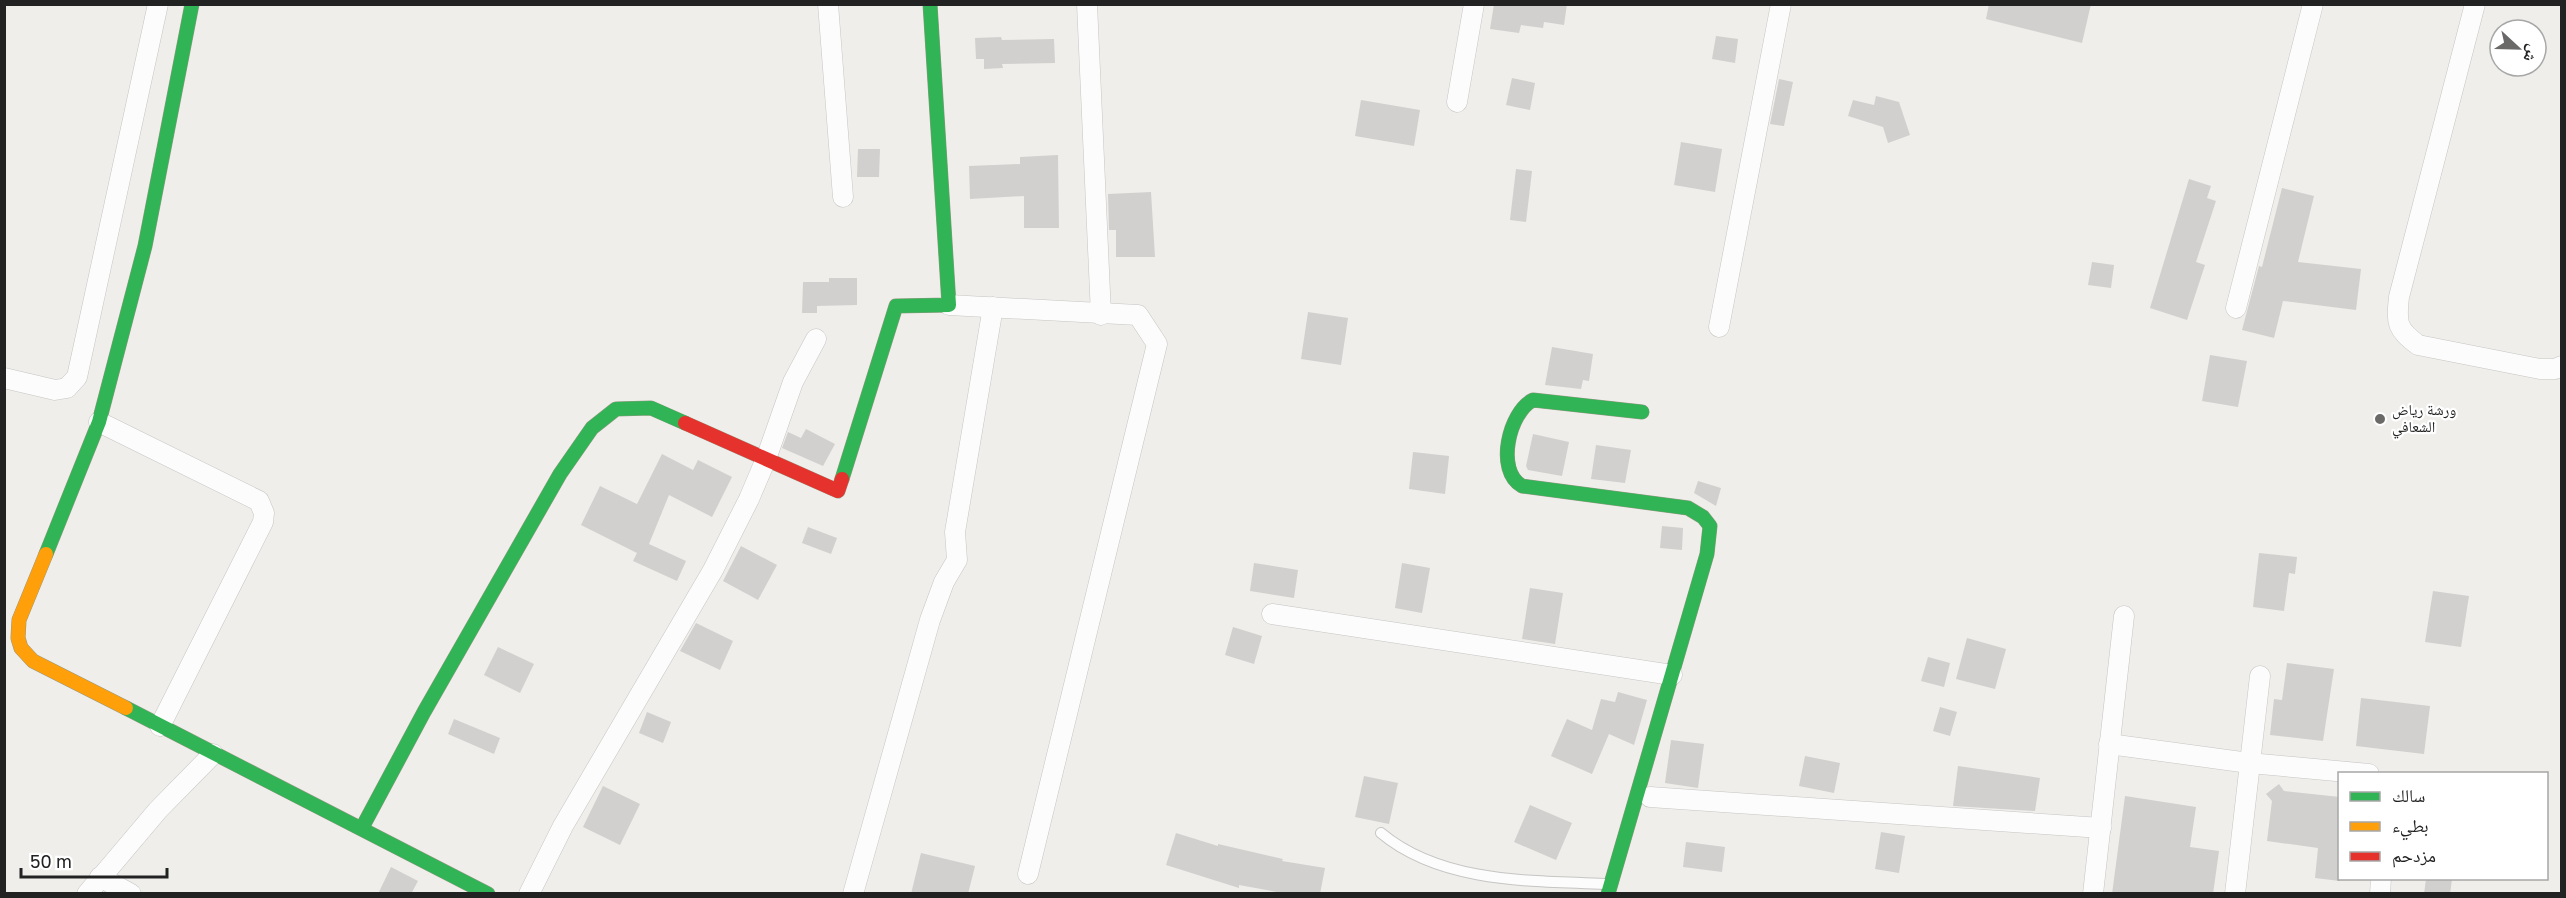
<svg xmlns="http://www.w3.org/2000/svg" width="2566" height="898" viewBox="0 0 2566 898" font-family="'Golos Text','Noto Naskh Arabic',sans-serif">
  <rect width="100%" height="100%" fill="#efeeeb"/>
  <g fill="#d2d0ce">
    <path d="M1494,4H1567L1564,25L1544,22L1543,28L1521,25L1519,33L1490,29Z"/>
    <path d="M1989,4H2091L2082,43L1986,19Z"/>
    <path d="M1716,36L1738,39L1735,63L1712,59Z"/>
    <path d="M1001,37L1002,40L1054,39L1055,63L1002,64L1003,68L984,69V59H976L975,38Z"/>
    <path d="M1512,78L1535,83L1530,110L1506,105Z"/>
    <path d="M1779,79L1793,82L1784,126L1770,124Z"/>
    <path d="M1876,96L1899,102L1910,135L1888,143L1883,127L1848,116L1853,100L1874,105Z"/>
    <path d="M1361,100L1420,110L1414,146L1355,136Z"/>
    <path d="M1681,142L1722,149L1715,192L1674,185Z"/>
    <path d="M858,149H880L879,177H857Z"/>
    <path d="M1058,155L1059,228H1024V196L970,199L969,166L1020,164V157Z"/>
    <path d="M1516,169L1532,171L1526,222L1510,220Z"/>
    <path d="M2189,179L2211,186L2207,198L2216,201L2196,262L2205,265L2187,320L2150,308Z"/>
    <path d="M2282,188L2314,196L2298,262L2361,269L2356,310L2283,301L2274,338L2242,330L2259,266L2262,267Z"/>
    <path d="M1151,192L1155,257H1116V230H1109L1108,194Z"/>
    <path d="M2092,262L2114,265L2111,288L2088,285Z"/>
    <path d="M829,278H857V305L817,306V313H802L803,282H829Z"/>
    <path d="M1308,312L1348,318L1341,365L1301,359Z"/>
    <path d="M1552,347L1593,354L1589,381L1583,380L1581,389L1545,385Z"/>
    <path d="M2210,355L2247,361L2238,407L2202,401Z"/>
    <path d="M806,429L835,444L823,466L782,448L788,432L801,438Z"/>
    <path d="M1533,434L1569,442L1562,476L1528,470L1526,466Z"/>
    <path d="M1596,445L1631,450L1625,483L1591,479Z"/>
    <path d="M1413,452L1449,456L1445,494L1409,489Z"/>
    <path d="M662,454L693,470L698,460L732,477L712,517L669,495L649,544L686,561L677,581L633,561L637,553L581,525L600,486L637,504Z"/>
    <path d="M1698,481L1721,488L1716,506L1694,493Z"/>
    <path d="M1662,526L1683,528L1682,550L1660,548Z"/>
    <path d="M808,527L837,538L831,554L802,543Z"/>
    <path d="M741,546L777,565L758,600L723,581Z"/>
    <path d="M2259,553L2297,557L2295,574L2289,573L2284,611L2253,607Z"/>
    <path d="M1254,563L1298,570L1294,598L1250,591Z"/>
    <path d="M1402,563L1430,568L1422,613L1395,608Z"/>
    <path d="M1530,588L1563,593L1555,644L1522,639Z"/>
    <path d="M2433,591L2469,596L2461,647L2425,642Z"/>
    <path d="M696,623L733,641L720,670L680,651Z"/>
    <path d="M1233,627L1262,636L1254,664L1225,655Z"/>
    <path d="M1967,638L2006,649L1995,689L1956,679Z"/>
    <path d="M498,647L534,664L520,693L484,675Z"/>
    <path d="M1928,657L1950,663L1944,687L1921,681Z"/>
    <path d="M2287,663L2334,669L2323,741L2270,735L2274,699L2282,700Z"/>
    <path d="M1618,692L1647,700L1634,745L1609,734L1592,774L1551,756L1567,719L1592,730L1601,699L1615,702Z"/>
    <path d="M2361,698L2430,706L2424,754L2356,746Z"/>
    <path d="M1940,707L1957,712L1950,736L1933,731Z"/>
    <path d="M647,712L671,722L663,743L639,733Z"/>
    <path d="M454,719L500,738L494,754L448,734Z"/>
    <path d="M1671,740L1704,744L1698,788L1665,783Z"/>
    <path d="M1805,756L1840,763L1834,793L1799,786Z"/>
    <path d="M1958,766L2040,778L2035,811L1953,806Z"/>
    <path d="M1364,776L1398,783L1389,824L1355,817Z"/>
    <path d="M2279,784L2284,791L2340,797V881L2315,878L2318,848L2267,841L2272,801L2266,794Z"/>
    <path d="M603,786L640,804L620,845L583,827Z"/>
    <path d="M2125,796L2196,807L2190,847L2219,851L2213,894H2112Z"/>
    <path d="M1530,805L1572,823L1556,860L1514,842Z"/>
    <path d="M1881,832L1905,836L1899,873L1875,869Z"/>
    <path d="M1176,833L1218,846V844L1283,859L1282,861L1325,868L1320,894H1288L1239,885V888L1166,865Z"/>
    <path d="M1686,842L1725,847L1722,872L1683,867Z"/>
    <path d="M921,853L975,866L968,894H911Z"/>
    <path d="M391,867L418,881L411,894H378Z"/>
    <path d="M2426,879H2452L2450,894H2424Z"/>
  </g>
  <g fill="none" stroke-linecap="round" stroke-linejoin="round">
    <defs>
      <path id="lane" d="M1381,833C1442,884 1534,881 1610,884"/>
      <g id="street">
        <path d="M828,4L843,197"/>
        <path d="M1087,4L1101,315"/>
        <path d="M2475,4L2399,297C2396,324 2397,329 2418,345L2540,369H2555L2562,366"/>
        <path d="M1457,102L1474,4"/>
        <path d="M949,305L1138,315L1157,344L1028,874"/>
        <path d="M2236,308L2313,4"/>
        <path d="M1719,327L1781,4"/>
        <path d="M4,378L55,390L67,388L77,377L158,4"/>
        <path d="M99,422L259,501L264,513L263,522L160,726"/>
        <path d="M1272,614L1672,675"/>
        <path d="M2109,744L2249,763L2369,774"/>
        <path d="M1650,797L2101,828"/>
        <path d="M100,877L131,894"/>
        <path d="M87,894L158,810L213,754"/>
        <path d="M529,894L563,826L713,570L749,499L766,459L793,382L816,339"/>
        <path d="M853,894L930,620L944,582L957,560L955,532L993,307"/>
        <path d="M2093,894L2124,616"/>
        <path d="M2235,894L2260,676"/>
        <path d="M2380,894L2381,878"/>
      </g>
      <g id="fast">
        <path d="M842,479L896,306L949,305L930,4"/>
        <path d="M46,554L99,422L145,246L192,4"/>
        <path d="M126,708L488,894"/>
        <path d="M363,826L424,712L560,474L592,428L616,409L651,408L685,423"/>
        <path d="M1608,894L1707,554L1710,526L1703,517L1688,508L1522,486C1495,471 1509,412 1533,400L1642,412"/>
      </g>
      <path id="slow" d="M46,554L19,620L18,638L21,648L33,661L126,708"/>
      <path id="jam" d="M685,423L838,491L842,479"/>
    </defs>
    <use href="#lane" stroke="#c5c5c3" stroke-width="12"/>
    <use href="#street" stroke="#c5c5c3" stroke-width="21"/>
    <use href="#fast" stroke="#969983" stroke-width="15"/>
    <use href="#slow" stroke="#969983" stroke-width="15"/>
    <use href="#jam" stroke="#969983" stroke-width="15"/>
    <use href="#lane" stroke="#fdfcfc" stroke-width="10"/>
    <use href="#street" stroke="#fdfcfc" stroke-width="20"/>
    <use href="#fast" stroke="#30b455" stroke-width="14"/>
    <use href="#slow" stroke="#ff9f0a" stroke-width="14"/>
    <use href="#jam" stroke="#e5322d" stroke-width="14"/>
  </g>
  <circle fill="#6a6968" stroke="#fff" stroke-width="2" cx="2380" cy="419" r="6"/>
  <g text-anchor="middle" stroke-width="4.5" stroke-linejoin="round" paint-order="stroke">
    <g font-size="15" fill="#222" stroke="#fff" text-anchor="start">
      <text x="2392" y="415">ورشة رياض<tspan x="2392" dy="17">الشعافي</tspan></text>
    </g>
  </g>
  <rect width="2566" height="898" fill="none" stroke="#222222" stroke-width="12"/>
  <rect x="2338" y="772" width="210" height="108" fill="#ffffff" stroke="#a7a7a7" stroke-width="1.5"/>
  <rect x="2350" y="792" width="30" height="9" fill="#30b455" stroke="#a7a7a7" stroke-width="1.5"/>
  <text x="2392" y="802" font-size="18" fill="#222222">سالك</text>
  <rect x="2350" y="822" width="30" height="9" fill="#ff9f0a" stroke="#a7a7a7" stroke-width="1.5"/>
  <text x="2392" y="832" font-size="18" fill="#222222">بطيء</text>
  <rect x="2350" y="852" width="30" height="9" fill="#e5322d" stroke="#a7a7a7" stroke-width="1.5"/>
  <text x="2392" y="862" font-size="18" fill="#222222">مزدحم</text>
  <g transform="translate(2518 48) rotate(112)"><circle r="28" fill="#ffffff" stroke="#a7a7a7" stroke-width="1.5"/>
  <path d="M0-4.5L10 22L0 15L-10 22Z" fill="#6a6968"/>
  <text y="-9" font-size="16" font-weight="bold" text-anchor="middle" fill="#222222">ش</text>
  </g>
  <path d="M21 868v9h146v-9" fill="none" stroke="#222222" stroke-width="3"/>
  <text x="30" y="868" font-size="18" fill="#222222" stroke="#ffffff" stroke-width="4.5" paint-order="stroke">50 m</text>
</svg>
